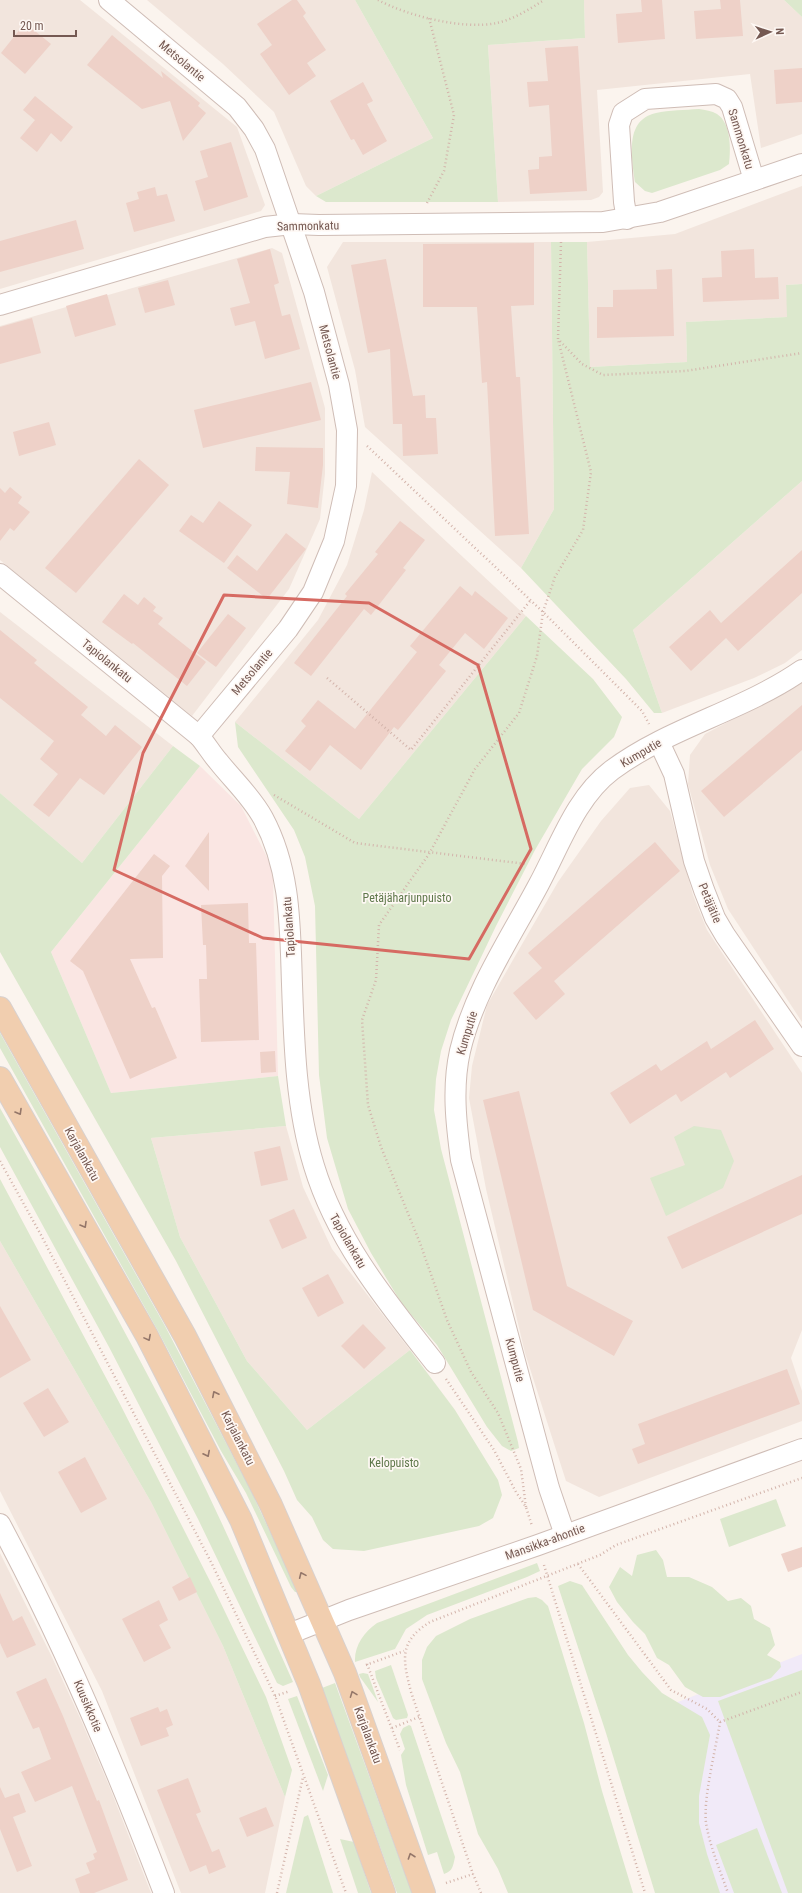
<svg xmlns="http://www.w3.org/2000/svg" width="802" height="1893" viewBox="0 0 802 1893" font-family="'Roboto Condensed',sans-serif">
  <rect width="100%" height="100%" fill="#fbf4ee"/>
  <g fill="#f2e5dd">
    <path d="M0,0H80L237,127L265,205L261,211L0,289Z"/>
    <path d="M147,0H355L433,138L316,196L306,186L274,112L223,64Z"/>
    <path d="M584,0H784L802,17V134L761,148L750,74L597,90L603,192L599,197L591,200L498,202L488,45L585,38Z"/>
    <path d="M802,186V284L786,285L788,317L686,322L687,362L590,367L587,242L675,234Z"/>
    <path d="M343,242H551L554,509L521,568L365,427L355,370L327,267Z"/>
    <path d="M272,248L282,253L325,408V474L320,519L289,589L192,716L0,560V326Z"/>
    <path d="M372,472L526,616L359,819L235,722L318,620L347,565L364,510Z"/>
    <path d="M802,481V650L785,663L754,678L662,713L633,630Z"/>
    <path d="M0,612L173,746L82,863L0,793Z"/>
    <path d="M802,683V1022L728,909L710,865L688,784L690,755L705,734Z"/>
    <path d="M649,785L670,811L693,895L707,930L802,1073V1330L791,1358L802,1391V1421L599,1497L566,1481L525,1353L486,1189L469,1098L472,1066L487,1005L558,882L601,821L630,788Z"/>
    <path d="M286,1126L303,1187L332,1249L410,1350L307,1430L247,1361L180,1237L151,1138Z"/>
    <path d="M0,1241L151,1502L223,1646L285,1797L265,1893H181L102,1691L0,1491Z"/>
    <path d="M0,1553L51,1655L81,1720L110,1788L151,1893H0Z"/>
  </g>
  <path fill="#fae6e3" d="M200,766L241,806L270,863L273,878L278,1076L111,1093L51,952Z"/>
  <path fill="#f1eaf8" d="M802,1654V1893H658L608,1729Z"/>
  <g fill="#dce8cd">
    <path d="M355,0H584L585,38L488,45L498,202H326L316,196L433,138Z"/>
    <path d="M784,0H802V17Z"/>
    <path d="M699,109C705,110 712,111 717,114C731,123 731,149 729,164L720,170L652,193L645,191L635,182C632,158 624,120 656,113C669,110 685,110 699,109Z"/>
    <path d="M551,242H587L590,367L687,362L686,322L787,317L786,285L802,284V481L633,630L662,713H654L626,679L521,568L554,509Z"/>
    <path d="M526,616L593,679L622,717L614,737L582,769L535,850L496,926L451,1020L441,1051L436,1079L434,1110L441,1149L518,1442L519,1448L511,1451L502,1446L487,1427L437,1345L402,1304L371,1253L348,1209L327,1138L319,1075L315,906L305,857L294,830L238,747L235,722L359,819Z"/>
    <path d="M173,746L200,766L51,952L111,1093L278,1076L286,1126L151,1138L180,1237L247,1361L307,1430L410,1350L455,1410L498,1480L502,1495L493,1518L479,1526L364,1551L333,1549L323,1540L312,1517L297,1500L284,1471L176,1261L0,952V793L82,863Z"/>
    <path d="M0,1033L165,1326L251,1491L298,1592H295L291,1587L246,1493L221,1451L158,1331L0,1048Z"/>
    <path d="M0,1108C64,1223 130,1337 189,1455C226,1529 259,1606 293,1682L283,1686L277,1683L198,1519L109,1347L0,1147Z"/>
    <path d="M694,1126L721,1130L734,1161L723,1188L666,1216L650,1178L685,1165L674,1137Z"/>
    <path d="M0,1179L120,1404L214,1589L266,1697L292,1770L285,1797L223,1646L151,1502L0,1241Z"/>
    <path d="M776,1499L786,1526L729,1547L720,1519Z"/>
    <path d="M656,1550L663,1560L667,1577H689L712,1587L728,1601L741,1598L751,1606L754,1619L770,1628L775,1645L767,1655L780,1662L781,1667L771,1678L720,1697H703L685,1687L669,1665L657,1658L645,1634L633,1622L617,1602L609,1587L620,1567L632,1576L637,1555Z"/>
    <path d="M537,1563L540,1571L527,1577L427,1615L406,1629L395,1649L355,1662C354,1646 364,1632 377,1623Z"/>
    <path d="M570,1581L582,1585L628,1655L642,1672L662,1693L702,1717L710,1735L699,1796V1823L707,1854L720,1893H655L606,1733L558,1586Z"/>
    <path d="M536,1597L542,1600L548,1606L584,1723L602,1791L633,1893H508L498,1869L478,1834L460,1772L446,1743L422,1679V1660L427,1647L436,1636L470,1619L528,1598Z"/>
    <path d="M391,1665L408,1715L407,1718L396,1720L393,1718L376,1678L375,1671Z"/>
    <path d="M802,1670V1893H788L718,1701Z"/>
    <path d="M363,1673L368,1674L378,1702L360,1677L359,1674Z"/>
    <path d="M335,1683L412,1893H397L322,1688Z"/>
    <path d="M297,1696L328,1775L323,1791L288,1699Z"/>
    <path d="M409,1725L411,1726L455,1857C453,1866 453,1871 444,1874L437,1852L428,1855L406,1785L401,1755L405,1749L400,1734L403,1728Z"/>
    <path d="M308,1815L333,1893H286L304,1817Z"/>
    <path d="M757,1828L782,1893H734L716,1845Z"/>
    <path d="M340,1839L354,1842L371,1893H358Z"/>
  </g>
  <g fill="#eed1c8">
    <path d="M292,0H297L306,13L303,16L326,50L307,63L316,76L289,95L260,54L272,45L257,24Z"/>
    <path d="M641,0H662L665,39L618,43L616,14L642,12Z"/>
    <path d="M720,0H740L743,36L696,39L694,11L721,9Z"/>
    <path d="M25,23L51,44L25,74L1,53Z"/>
    <path d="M112,35L163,78L161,71L200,103L198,106L206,113L183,141L170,101L142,109L87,65Z"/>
    <path d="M578,46L587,191L530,194L528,170L539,169V157L552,156L549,105L529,107L527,82L548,81L545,48Z"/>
    <path d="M802,68V102L776,104L774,70Z"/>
    <path d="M363,82L373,101L367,104L387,141L363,155L354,139L351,140L330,101Z"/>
    <path d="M35,96L73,127L61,142L51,133L37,152L20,138L35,120L23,110Z"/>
    <path d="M231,142L248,197L204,211L195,181L208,177L200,151Z"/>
    <path d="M155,187L157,196L167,194L175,221L134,232L126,203L139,199L137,192Z"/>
    <path d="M76,220L84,249L0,272V241Z"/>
    <path d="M534,243V305L511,306L516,377H520L529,534L495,536L487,382L482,383L477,307H423V244Z"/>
    <path d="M270,249L279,283L274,285L282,316L290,314L300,349L265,359L255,321L235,326L230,308L250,303L237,259Z"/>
    <path d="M754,249L755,278L778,277L779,299L703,302L702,278L722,277L721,251Z"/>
    <path d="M386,259L413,396L425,395L426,418H436L438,454L403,456L402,424H393L390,349L368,353L351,265Z"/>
    <path d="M672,269L674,336L597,338V307H613V290L657,289L656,270Z"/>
    <path d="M168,280L175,305L145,313L138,288Z"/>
    <path d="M107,294L116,325L75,337L66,306Z"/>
    <path d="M32,318L41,353L0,364V327Z"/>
    <path d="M311,382L321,420L203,448L194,410Z"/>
    <path d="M49,422L56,445L19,456L13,432Z"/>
    <path d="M256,447L323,448V465L318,508L287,504L290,472L255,471Z"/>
    <path d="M139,459L169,485L76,593L45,568Z"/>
    <path d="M10,487L22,497L18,503L30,512L14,531L10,528L0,541V488L5,493Z"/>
    <path d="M219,501L252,525L224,563L179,531L191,515L203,523Z"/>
    <path d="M400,521L425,540L403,568L406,570L371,615L364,609L311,676L294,663L347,596L345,594L378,554L375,552Z"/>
    <path d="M286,533L306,549L267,599L227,568L237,555L257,571Z"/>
    <path d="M802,550V593L738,651L726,638L691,671L669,647L710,610L721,623Z"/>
    <path d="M460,586L472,596L475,591L508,618L484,649L465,633L439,665L446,671L398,730L394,727L361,770L330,745L310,771L285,751L306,726L301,721L318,700L355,729L417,652L410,646Z"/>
    <path d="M124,594L138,605L144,597L156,607L153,611L163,618L158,624L206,662L187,686L133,643L132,644L102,622Z"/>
    <path d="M228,614L246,628L216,667L197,653Z"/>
    <path d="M0,630L37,660L34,663L88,707L81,715L106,736L115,725L142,747L104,795L80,778L49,817L33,805L58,774L40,759L54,741L0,698Z"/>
    <path d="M802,705V750L724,817L701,791Z"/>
    <path d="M209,832V891L185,866Z"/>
    <path d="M655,842L680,871L554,981L565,994L536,1020L513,993L542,968L528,953Z"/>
    <path d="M154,854L170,866L162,876L163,958L130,959L152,1008L155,1007L177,1058L130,1079L83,971L70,961Z"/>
    <path d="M248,903L249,943H256L259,1040L201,1042L199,979H207L206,945H203L201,905Z"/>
    <path d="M755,1020L774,1049L730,1078L726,1072L681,1102L676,1094L630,1124L610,1093L656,1064L661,1071L707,1041L711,1049Z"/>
    <path d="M275,1051L276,1072L261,1073L260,1052Z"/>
    <path d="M519,1091L567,1286L633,1321L614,1356L533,1310L483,1100Z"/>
    <path d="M280,1146L288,1180L261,1186L254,1152Z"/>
    <path d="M802,1175V1214L682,1269L667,1237Z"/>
    <path d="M294,1209L307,1238L282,1249L269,1220Z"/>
    <path d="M328,1274L344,1303L318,1317L302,1288Z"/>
    <path d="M0,1306L31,1360L0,1378Z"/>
    <path d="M363,1324L386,1348L364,1369L341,1346Z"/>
    <path d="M787,1369L800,1404L638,1464L632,1449L645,1444L638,1424Z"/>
    <path d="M48,1388L69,1422L44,1437L23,1403Z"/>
    <path d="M85,1457L107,1499L81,1513L58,1472Z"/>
    <path d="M802,1547V1567L788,1572L781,1554Z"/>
    <path d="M190,1577L197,1592L179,1601L172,1587Z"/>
    <path d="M0,1593L13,1621L22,1616L36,1645L7,1658L0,1643Z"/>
    <path d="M159,1600L168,1620L159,1625L171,1648L144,1662L122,1619Z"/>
    <path d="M46,1678L63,1716L97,1801L99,1800L128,1880L94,1893H80L75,1879L90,1873L86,1863L95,1859L93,1854L97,1852L72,1786L35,1802L21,1772L51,1759L39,1727L33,1729L16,1692Z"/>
    <path d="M158,1707L160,1712L167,1709L173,1725L166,1728L169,1736L141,1746L130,1718Z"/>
    <path d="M188,1778L201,1812L196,1814L212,1852L219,1849L226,1867L209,1874L206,1865L190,1872L157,1790Z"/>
    <path d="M0,1787L5,1798L19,1793L26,1812L13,1817L32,1866L17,1872L0,1829Z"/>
    <path d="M266,1807L274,1826L247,1837L239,1818Z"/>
  </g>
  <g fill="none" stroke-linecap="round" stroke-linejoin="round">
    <defs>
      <g id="minor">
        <path d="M109,0L237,107L254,129L265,149L314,292L339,385L347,430L346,486L334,541L313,592L288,629L199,736"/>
        <path d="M627,219L624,202L619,125L623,113L645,99L716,94L727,99L732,107L754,180"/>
        <path d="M0,305L265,227L292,224L319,225L603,222L660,212L802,164"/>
        <path d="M0,574L199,736C206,744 211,753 218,761C233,780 251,796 263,818C291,870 290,927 292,984C294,1044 296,1108 314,1166C337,1242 387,1302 435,1363"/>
        <path d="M659,742L674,774L694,861L704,890L715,918L725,935L802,1046"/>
        <path d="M0,1524C64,1643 116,1767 164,1893"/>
        <path d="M565,1535L549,1488L461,1160C456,1123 452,1087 460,1051C474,991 511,937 539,884C560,845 576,797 612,770C670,727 743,711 802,670"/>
        <path d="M289,1634L349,1610L538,1545L802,1449"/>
      </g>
      <g id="major">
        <path d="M0,1008L185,1336L271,1505L345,1673L424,1893"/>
        <path d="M0,1078L147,1336L241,1520L309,1684L384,1893"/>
      </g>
    </defs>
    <use href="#minor" stroke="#cfbdb6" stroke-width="22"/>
    <use href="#major" stroke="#d8d1cf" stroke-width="24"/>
    <g stroke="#d3b4ab" stroke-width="2.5" stroke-dasharray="1 3" stroke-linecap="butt">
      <path d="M378,0C408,16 463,30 497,23C514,19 530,9 544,0"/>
      <path d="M427,203L444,171L454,115L429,18"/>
      <path d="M561,242L558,339L582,364L603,375L685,371L802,353"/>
      <path d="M367,446L543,612L642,711L649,724"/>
      <path d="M327,678L411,750L530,601"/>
      <path d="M274,795L355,843L526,864"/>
      <path d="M0,1161L41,1235L212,1564L275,1696L346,1893"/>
      <path d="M446,1379L494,1450L516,1492L526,1507L532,1526"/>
      <path d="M526,1507L521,1469L498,1413L471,1372L447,1320L420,1243L381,1147L368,1105L362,1020L376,980L379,925L429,854L475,769L519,713L537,656L543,612L555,577L583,530L591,472L558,339"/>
      <path d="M578,1564L671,1690L707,1709L720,1722"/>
      <path d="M544,1565L645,1893"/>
      <path d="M367,1664L400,1750"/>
      <path d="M366,1665L404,1651"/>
      <path d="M275,1696L290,1691"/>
      <path d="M720,1722C716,1748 703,1798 706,1823C710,1847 720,1870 728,1893"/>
      <path d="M720,1722L802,1692"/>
      <path d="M392,1728L419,1717"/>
      <path d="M446,1883L473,1874"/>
      <path d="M277,1893L303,1777"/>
      <path d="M481,1893L473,1874L411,1692C403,1660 398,1642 430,1622L600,1555L616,1545L802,1478"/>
    </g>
    <use href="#minor" stroke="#fff" stroke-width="20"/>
    <use href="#major" stroke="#f1ceaf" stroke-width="22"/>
  </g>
  <defs><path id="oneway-chevron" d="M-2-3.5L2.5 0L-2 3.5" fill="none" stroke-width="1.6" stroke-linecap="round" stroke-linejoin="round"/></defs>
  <g stroke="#947669">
    <use href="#oneway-chevron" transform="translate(19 1112) rotate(60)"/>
    <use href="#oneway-chevron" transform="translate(84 1225) rotate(60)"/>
    <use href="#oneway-chevron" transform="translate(148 1338) rotate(62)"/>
    <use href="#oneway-chevron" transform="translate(215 1394) rotate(-117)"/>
    <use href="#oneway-chevron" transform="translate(207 1454) rotate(63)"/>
    <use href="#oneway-chevron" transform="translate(302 1575) rotate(-114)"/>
    <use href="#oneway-chevron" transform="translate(353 1694) rotate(-111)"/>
    <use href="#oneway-chevron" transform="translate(411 1856) rotate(-109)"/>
  </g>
  <path fill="none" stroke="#d66a62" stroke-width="3" stroke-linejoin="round" d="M224,595L369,603L478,665L531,849L469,959L263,938L114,870L143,753Z"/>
  <g text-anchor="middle" stroke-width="3.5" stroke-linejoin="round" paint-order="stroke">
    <g font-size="12" fill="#755952" stroke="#fef8f4">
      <text transform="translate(182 61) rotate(40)" y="4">Metsolantie</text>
      <text transform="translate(741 139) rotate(73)" y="4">Sammonkatu</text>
      <text transform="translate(308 226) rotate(-1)" y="4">Sammonkatu</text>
      <text transform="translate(330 352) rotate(75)" y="4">Metsolantie</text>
      <text transform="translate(107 661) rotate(39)" y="4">Tapiolankatu</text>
      <text transform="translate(252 672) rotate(-50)" y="4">Metsolantie</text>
      <text transform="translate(641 753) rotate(-30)" y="4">Kumputie</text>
      <text transform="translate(710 903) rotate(67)" y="4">Petäjätie</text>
      <text transform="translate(289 927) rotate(-94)" y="4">Tapiolankatu</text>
      <text transform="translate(467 1033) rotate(-73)" y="4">Kumputie</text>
      <text transform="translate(82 1154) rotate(61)" y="4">Karjalankatu</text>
      <text transform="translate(348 1241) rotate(60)" y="4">Tapiolankatu</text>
      <text transform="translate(515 1360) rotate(75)" y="4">Kumputie</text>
      <text transform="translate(238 1438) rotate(63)" y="4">Karjalankatu</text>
      <text transform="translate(545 1542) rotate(-20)" y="4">Mansikka-ahontie</text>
      <text transform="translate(88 1706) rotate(67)" y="4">Kuusikkotie</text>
      <text transform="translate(368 1735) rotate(70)" y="4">Karjalankatu</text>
    </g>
    <g font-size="12" fill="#5f784b" stroke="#fef8f4">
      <text x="407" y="902">Petäjäharjunpuisto</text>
      <text x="394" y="1467">Kelopuisto</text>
    </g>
  </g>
  <g transform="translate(770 32) rotate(87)" stroke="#fef8f4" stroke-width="3" paint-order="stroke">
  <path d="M0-3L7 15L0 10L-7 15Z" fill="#755952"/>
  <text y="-6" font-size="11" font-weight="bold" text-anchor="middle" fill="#755952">N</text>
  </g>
  <path d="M14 30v6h62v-6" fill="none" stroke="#755952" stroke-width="2"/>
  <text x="20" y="30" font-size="12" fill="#755952" stroke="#fef8f4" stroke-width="3" paint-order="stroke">20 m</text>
</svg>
